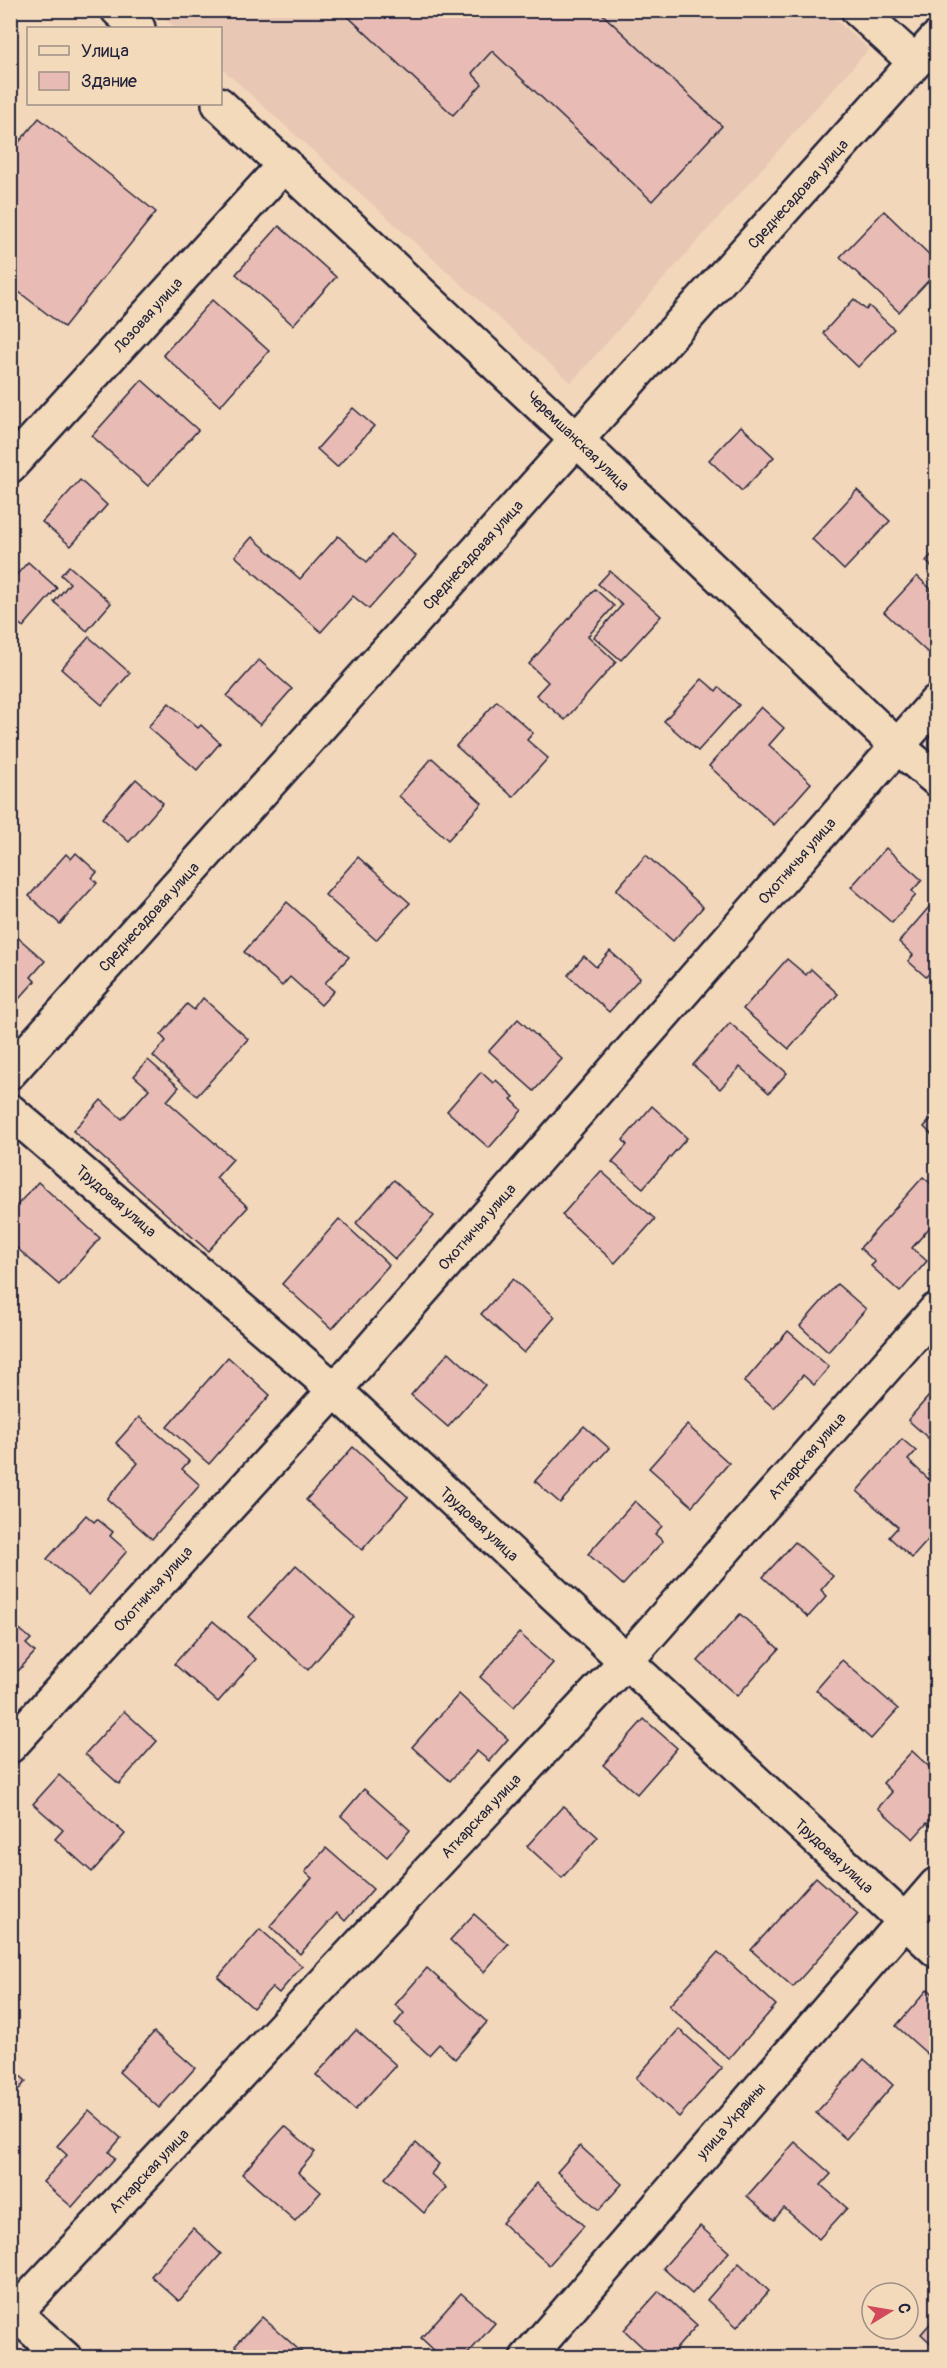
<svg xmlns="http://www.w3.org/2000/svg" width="947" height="2368" viewBox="0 0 947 2368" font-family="Pangolin,sans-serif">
  <rect width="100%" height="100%" fill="#f3d7bb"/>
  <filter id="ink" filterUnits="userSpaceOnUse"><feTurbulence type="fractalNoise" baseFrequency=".0167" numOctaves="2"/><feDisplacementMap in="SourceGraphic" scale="12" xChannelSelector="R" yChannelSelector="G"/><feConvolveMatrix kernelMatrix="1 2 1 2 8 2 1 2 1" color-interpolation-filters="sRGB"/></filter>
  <g filter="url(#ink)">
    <path fill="#e8c8b4" d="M156,11H826L869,49L571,383L221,68L220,28H176Z"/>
    <g fill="#e8bcb4" stroke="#22223b" stroke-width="1.5">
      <path d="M341,10H598L722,126L652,201L492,51L472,73L482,84L453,115Z"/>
      <path d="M39,118L156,212L64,327L10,285V153Z"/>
      <path d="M884,211L936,261V289L928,281L899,312L840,257Z"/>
      <path d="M279,226L336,277L293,325L236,274Z"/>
      <path d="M854,299L866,310L869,306L894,329L858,367L823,333Z"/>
      <path d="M212,300L269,351L220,406L163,355Z"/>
      <path d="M142,380L198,430L148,486L92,436Z"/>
      <path d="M353,408L374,426L337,467L317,449Z"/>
      <path d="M741,426L774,457L742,491L709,460Z"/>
      <path d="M80,480L107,505L71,546L42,522Z"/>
      <path d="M857,490L890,521L844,570L812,539Z"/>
      <path d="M391,534L416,556L369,609L353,596L321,632L235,556L252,537L300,579L338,536L367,562Z"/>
      <path d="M936,550V571L926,561Z"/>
      <path d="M28,562L57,588L23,627L10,616V582Z"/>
      <path d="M69,566L111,603L87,631L54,602L70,583L61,575Z"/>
      <path d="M610,571L661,616L621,660L594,637L622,605L598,584Z"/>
      <path d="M917,576L936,594V642L927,652L884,612Z"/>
      <path d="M595,589L614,606L588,636L616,662L565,720L536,695L548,682L529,664Z"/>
      <path d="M89,637L130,673L102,705L61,669Z"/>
      <path d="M259,660L292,689L260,725L227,696Z"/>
      <path d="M702,679L716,691L719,687L739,705L698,751L664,721Z"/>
      <path d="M497,701L533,733L527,740L548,758L513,797L456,746Z"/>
      <path d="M169,703L198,728L201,725L220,743L197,770L148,727Z"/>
      <path d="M761,707L784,728L769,745L811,783L774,825L709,766Z"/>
      <path d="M432,758L482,803L448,840L399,796Z"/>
      <path d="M136,779L163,803L129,842L102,818Z"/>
      <path d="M886,848L922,880L912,891L916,895L892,923L851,887Z"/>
      <path d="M76,853L97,872L92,878L97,883L60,924L29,896L66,854L71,859Z"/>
      <path d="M646,855L703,907L673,941L616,890Z"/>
      <path d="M358,857L410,903L376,940L325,895Z"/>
      <path d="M936,899V965L926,977L908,961L913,955L899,942Z"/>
      <path d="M287,902L349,957L325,983L334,991L321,1005L290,977L282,986L244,952Z"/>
      <path d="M15,935L45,961L31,977L35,981L10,1009V940Z"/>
      <path d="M610,951L640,978L609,1012L568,975L584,956L596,967Z"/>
      <path d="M787,959L806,975L811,969L838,994L789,1049L743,1009Z"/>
      <path d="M203,998L248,1039L197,1096L153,1056L166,1041L161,1035L187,1004L194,1010Z"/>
      <path d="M518,1019L562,1059L534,1091L489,1051Z"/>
      <path d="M730,1023L787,1073L769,1093L740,1067L720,1089L693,1065Z"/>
      <path d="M148,1060L179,1087L167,1101L233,1159L216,1178L248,1207L208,1251L73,1131L101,1100L122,1119L149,1089L134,1076Z"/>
      <path d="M481,1072L493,1083L496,1080L514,1097L511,1099L522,1110L489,1148L447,1111Z"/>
      <path d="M652,1106L687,1138L643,1188L612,1162L627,1145L623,1140Z"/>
      <path d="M936,1113V1139L924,1127Z"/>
      <path d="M601,1171L655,1219L615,1263L562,1215Z"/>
      <path d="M923,1177L936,1188V1220L912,1248L927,1261L900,1292L871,1266L875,1262L860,1248Z"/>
      <path d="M394,1180L434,1216L395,1259L356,1223Z"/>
      <path d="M38,1182L100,1238L59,1285L10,1242V1213Z"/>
      <path d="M339,1219L389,1265L332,1329L282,1284Z"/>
      <path d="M513,1279L555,1317L524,1353L481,1314Z"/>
      <path d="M837,1284L866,1309L828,1352L800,1326Z"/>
      <path d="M788,1331L829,1367L814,1385L803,1375L774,1408L744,1382Z"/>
      <path d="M449,1352L485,1385L448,1427L411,1395Z"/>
      <path d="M228,1357L270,1395L209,1464L167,1427Z"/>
      <path d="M936,1388V1445L908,1420Z"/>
      <path d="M139,1417L189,1461L182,1469L200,1485L152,1539L107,1499L138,1463L116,1443Z"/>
      <path d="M687,1425L729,1463L692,1506L649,1468Z"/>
      <path d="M584,1426L609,1448L560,1503L535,1481Z"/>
      <path d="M902,1439L916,1451L908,1460L936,1486V1531L912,1558L889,1537L898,1527L857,1491Z"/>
      <path d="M353,1447L408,1497L362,1550L306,1500Z"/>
      <path d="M635,1501L662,1526L655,1534L663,1541L623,1585L588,1554Z"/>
      <path d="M86,1515L94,1522L97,1519L113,1532L110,1536L127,1551L89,1595L47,1559Z"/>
      <path d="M795,1542L833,1576L821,1590L827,1596L808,1617L763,1577Z"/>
      <path d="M296,1565L354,1617L308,1670L249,1617Z"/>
      <path d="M740,1614L779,1649L737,1696L698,1661Z"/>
      <path d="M10,1621L31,1639L26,1644L35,1652L10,1680Z"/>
      <path d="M213,1621L256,1659L218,1702L174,1664Z"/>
      <path d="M519,1633L553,1663L514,1707L480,1677Z"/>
      <path d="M842,1660L898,1709L871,1739L816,1690Z"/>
      <path d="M459,1694L508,1739L489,1761L477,1751L450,1781L412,1747Z"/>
      <path d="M124,1711L157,1741L119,1784L85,1754Z"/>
      <path d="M644,1719L677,1748L637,1794L603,1765Z"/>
      <path d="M912,1751L936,1773V1831L927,1823L913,1839L878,1808L892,1792L883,1783Z"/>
      <path d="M59,1775L125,1834L92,1872L55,1839L63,1830L33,1804Z"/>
      <path d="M364,1789L410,1830L387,1857L341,1816Z"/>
      <path d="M563,1806L598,1837L562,1878L527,1846Z"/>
      <path d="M326,1848L373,1889L345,1921L337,1913L300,1954L270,1926L312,1878L305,1872Z"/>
      <path d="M816,1877L858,1914L793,1987L751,1950Z"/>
      <path d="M474,1914L508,1944L484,1972L450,1940Z"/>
      <path d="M260,1929L302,1966L279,1993L272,1987L253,2008L218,1977Z"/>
      <path d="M718,1952L776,2005L729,2059L669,2006Z"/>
      <path d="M427,1968L487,2022L455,2059L439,2044L429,2055L395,2024L404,2013L395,2005Z"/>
      <path d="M928,1989L936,1997V2055L933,2059L896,2026Z"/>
      <path d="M679,2029L722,2068L679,2117L636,2078Z"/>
      <path d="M356,2030L396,2065L355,2110L316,2075Z"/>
      <path d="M154,2032L195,2068L159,2108L119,2072Z"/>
      <path d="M10,2044L20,2053L10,2064Z"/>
      <path d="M864,2059L893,2085L846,2139L816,2113Z"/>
      <path d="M10,2067L26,2081L10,2100Z"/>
      <path d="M89,2110L121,2138L109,2152L115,2158L72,2207L43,2182L67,2155L57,2146Z"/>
      <path d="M285,2126L315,2152L298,2172L321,2192L295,2221L242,2174Z"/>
      <path d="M795,2142L831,2174L821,2185L847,2208L819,2239L784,2208L774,2220L747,2196Z"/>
      <path d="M416,2143L439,2164L431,2174L446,2188L424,2213L385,2178Z"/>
      <path d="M580,2146L622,2184L599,2210L557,2172Z"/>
      <path d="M537,2183L584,2226L549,2265L502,2223Z"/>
      <path d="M700,2226L729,2252L692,2294L663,2268Z"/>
      <path d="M193,2228L221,2254L179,2301L151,2276Z"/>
      <path d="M739,2263L769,2291L737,2327L707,2300Z"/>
      <path d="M659,2291L697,2325L668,2358H654L624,2330Z"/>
      <path d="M461,2293L495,2323L464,2358H429L435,2351L421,2338Z"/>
      <path d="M262,2317L308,2358H248L235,2346Z"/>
      <path d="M936,2317V2348L921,2334Z"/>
    </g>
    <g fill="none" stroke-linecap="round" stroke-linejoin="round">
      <defs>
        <g id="street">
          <path d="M118,10L138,28"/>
          <path d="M858,10L915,62"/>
          <path d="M219,104L577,440L897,746L936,779"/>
          <path d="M10,466L285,164"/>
          <path d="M10,1072L936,39"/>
          <path d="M10,1111L335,1390L936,1950"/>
          <path d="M10,1746L335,1390L936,702"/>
          <path d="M10,2309L65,2358"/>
          <path d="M15,2313L626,1661L936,1310"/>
          <path d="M527,2358L936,1885"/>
        </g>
      </defs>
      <use href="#street" stroke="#22223b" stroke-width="38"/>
      <use href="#street" stroke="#f2daba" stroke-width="33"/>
    </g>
  </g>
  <g text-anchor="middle" stroke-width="4.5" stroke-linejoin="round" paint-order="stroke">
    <g font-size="15" fill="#22223b" stroke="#f2daba">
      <text transform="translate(798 194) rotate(-48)" y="5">Среднесадовая улица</text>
      <text transform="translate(148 315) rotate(-48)" y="5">Лозовая улица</text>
      <text transform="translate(578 441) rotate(44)" y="5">Черемшанская улица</text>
      <text transform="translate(473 555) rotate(-48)" y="5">Среднесадовая улица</text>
      <text transform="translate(797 861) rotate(-49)" y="5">Охотничья улица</text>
      <text transform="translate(149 917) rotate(-48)" y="5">Среднесадовая улица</text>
      <text transform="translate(116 1201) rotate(41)" y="5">Трудовая улица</text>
      <text transform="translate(477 1227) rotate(-49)" y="5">Охотничья улица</text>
      <text transform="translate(807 1456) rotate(-49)" y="5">Аткарская улица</text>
      <text transform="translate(479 1524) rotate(43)" y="5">Трудовая улица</text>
      <text transform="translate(153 1589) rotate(-48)" y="5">Охотничья улица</text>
      <text transform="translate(481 1816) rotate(-47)" y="5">Аткарская улица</text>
      <text transform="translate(834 1856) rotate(43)" y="5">Трудовая улица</text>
      <text transform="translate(731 2121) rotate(-49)" y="5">улица Украины</text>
      <text transform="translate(149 2171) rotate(-47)" y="5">Аткарская улица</text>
    </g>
  </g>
  <rect width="947" height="2368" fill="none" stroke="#f2daba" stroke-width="36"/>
  <rect x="18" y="18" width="911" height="2332" fill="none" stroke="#22223b" stroke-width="2" filter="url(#ink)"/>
  <rect x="27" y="27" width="195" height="78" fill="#f2daba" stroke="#9f9087" stroke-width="1.5"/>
  <rect x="39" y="46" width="30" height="9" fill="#f2daba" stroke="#9f9087" stroke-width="1.5"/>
  <text x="81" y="57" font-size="18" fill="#22223b">Улица</text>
  <rect x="39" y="72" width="30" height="18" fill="#e8bcb4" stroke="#9f9087" stroke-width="1.5"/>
  <text x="81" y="87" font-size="18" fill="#22223b">Здание</text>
  <g transform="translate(890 2311) rotate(79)"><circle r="28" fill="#f2daba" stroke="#9f9087" stroke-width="1.5"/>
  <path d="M0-4.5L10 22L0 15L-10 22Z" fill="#d1495b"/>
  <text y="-9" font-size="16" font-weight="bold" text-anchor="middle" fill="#22223b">С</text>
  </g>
</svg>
